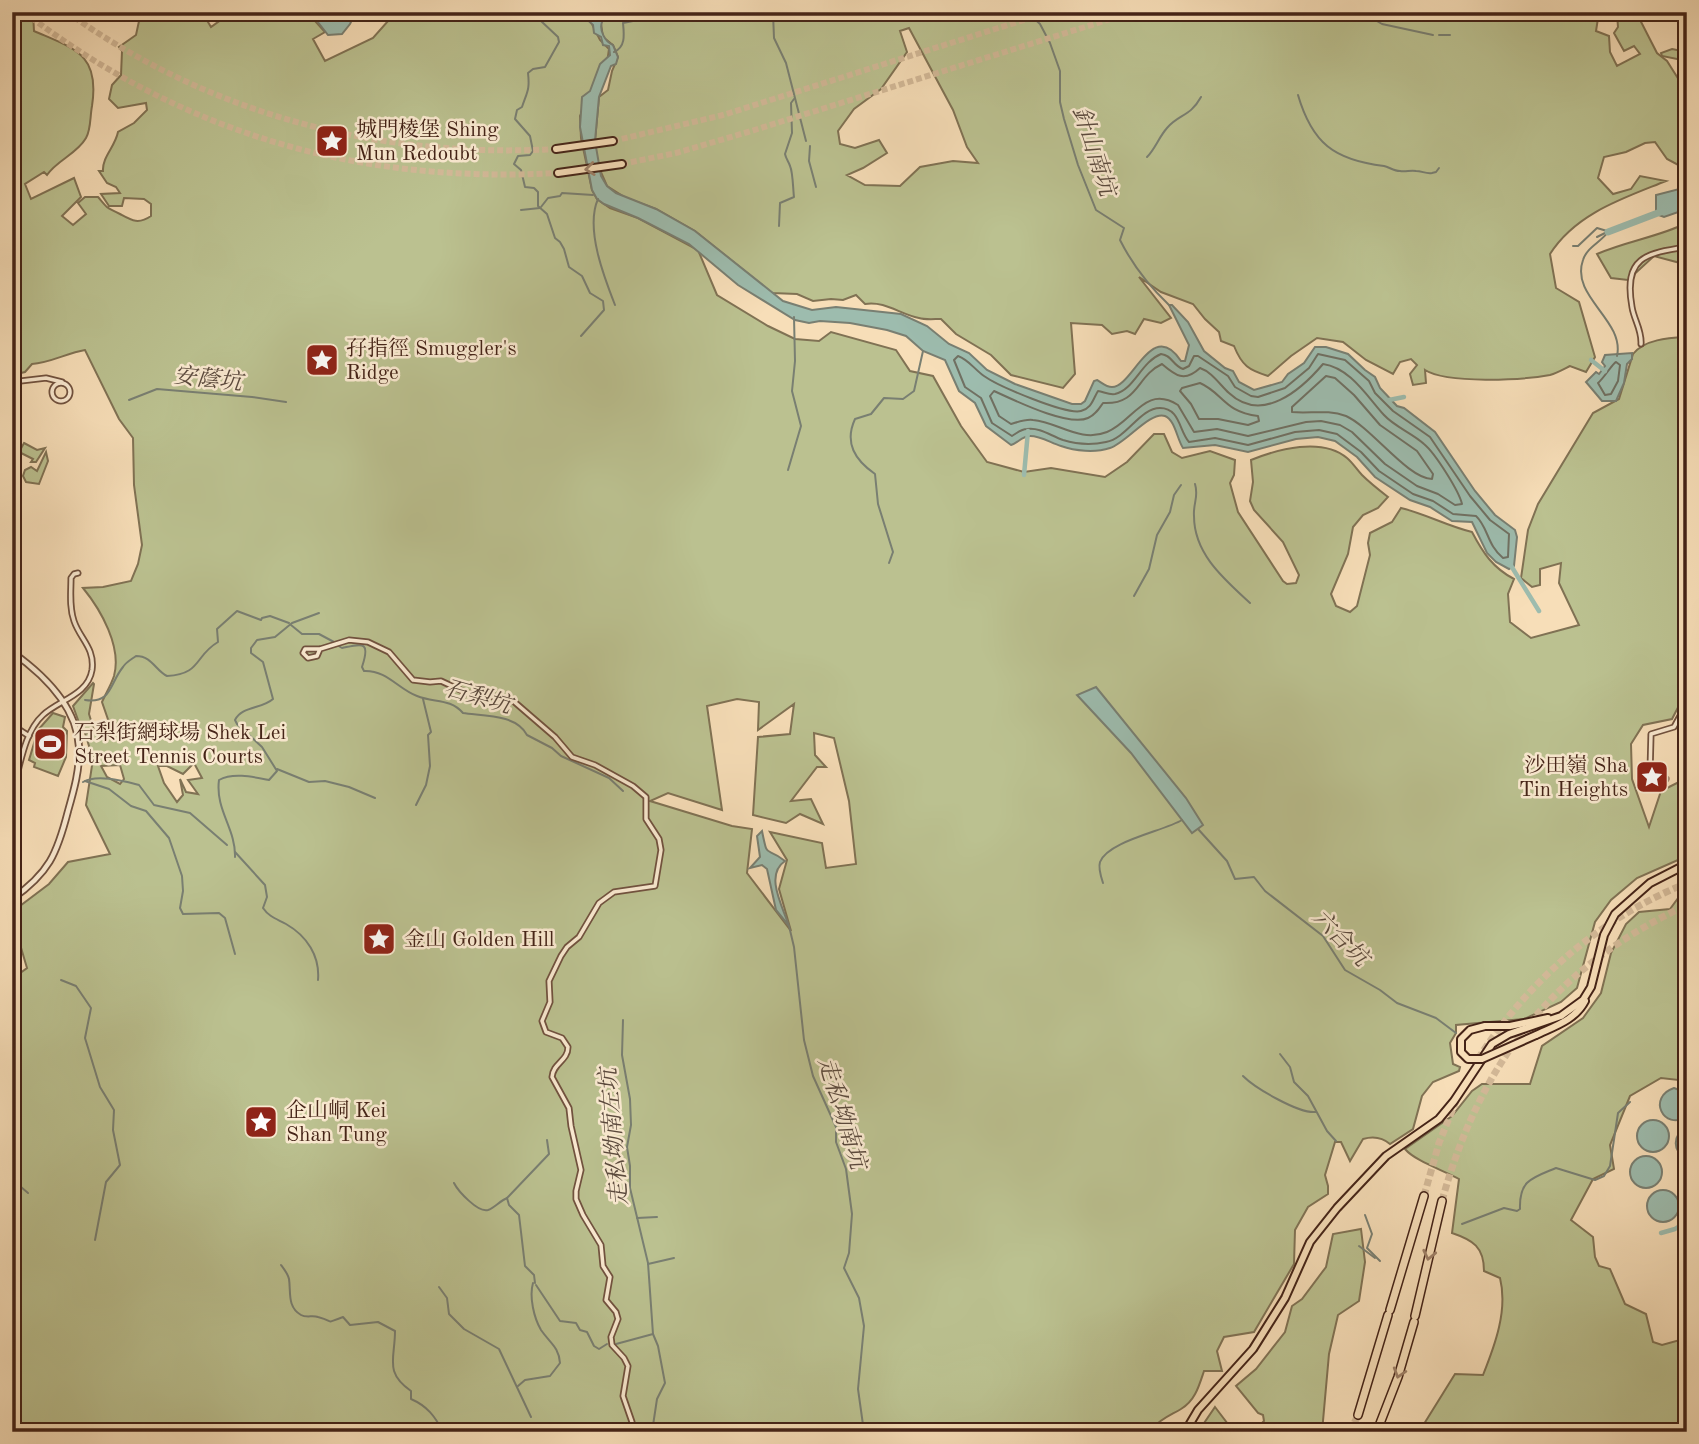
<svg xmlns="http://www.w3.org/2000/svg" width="1699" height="1444" viewBox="0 0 1699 1444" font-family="'Old Standard TT','Noto Serif TC',serif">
  <rect width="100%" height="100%" fill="#f7deb8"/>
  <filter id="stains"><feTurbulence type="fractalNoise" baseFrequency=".00286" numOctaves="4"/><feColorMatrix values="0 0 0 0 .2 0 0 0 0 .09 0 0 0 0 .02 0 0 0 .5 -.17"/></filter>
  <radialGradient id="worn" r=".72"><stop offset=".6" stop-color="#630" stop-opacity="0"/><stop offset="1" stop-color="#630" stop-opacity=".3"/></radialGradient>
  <g fill="#bbc190" stroke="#807254" stroke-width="2" fill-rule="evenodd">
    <path d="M12,12H33L34,31C75,49 100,54 92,106C90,116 91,130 86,138C77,154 57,160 47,175L44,172L25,184L31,199L74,178L81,197L62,216L73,225L86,214L78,203L85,197H98C110,211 105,206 120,214C131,220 138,225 151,216V204L144,199L124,198L122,206H109L101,194L120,193L116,187L107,183L99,171H103C102,157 115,147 118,132L134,123L147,110L146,103L118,108L109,99L112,85L121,75L122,51L119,47L136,35L141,12H202L211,27L232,12H274L283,16L286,12H307L325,32L313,39L325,61L373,38L396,12H582L589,18L600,40L609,49L607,63L580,116L581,138L592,190L597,199L610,208L638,218L698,250L717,295L768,326L795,339L819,341L831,332L896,350L910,371L933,376L961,426L987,462L1024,472L1051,468L1105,477L1127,462L1154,434H1164L1172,452L1182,458L1210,451L1235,460L1234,475L1230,483L1238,512L1283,581L1287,584L1296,583L1299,575L1283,542L1254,510L1250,501L1253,482L1251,460C1278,449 1322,437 1347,458C1353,463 1357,470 1362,475C1370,483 1379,490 1388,497L1378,508L1363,515L1353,527L1348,554L1331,594L1336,606L1350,612L1357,606L1370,555L1368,543L1370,533L1392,522L1401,508C1426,514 1447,526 1472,532C1483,553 1493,568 1514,579L1508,594L1510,622L1531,638L1579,625L1559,583L1561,563L1540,569V585L1532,587L1521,578L1528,530L1538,504L1593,413L1619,399L1633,354C1645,339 1669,338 1687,337V690L1672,719L1643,725L1631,744L1632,779L1649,827L1661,791L1679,782L1682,767L1687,762V856L1637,878L1611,900L1595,922L1577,988L1561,1002L1524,1019L1456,1025V1033L1450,1043L1453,1064L1460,1067L1459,1071L1433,1082L1422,1096L1413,1129L1390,1144C1383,1138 1373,1136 1363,1139L1350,1161L1341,1142H1335L1325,1175L1328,1186V1194L1308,1207L1295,1230L1294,1264L1254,1332L1224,1337L1217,1351L1222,1371H1204C1199,1386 1195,1401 1181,1409C1171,1415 1160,1419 1153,1428V1432H538L535,1426L526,1425L529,1432H12V979L27,968L19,941L12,930V912L49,884L68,862L110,854L86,805L93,759L85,733L112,731L102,702C106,693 111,685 114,676C122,647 101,610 83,588L103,587L131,581L138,564L142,545L134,485L133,438L119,419L85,350C67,353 50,363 32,364L25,372L12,375ZM737,699L759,702L758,730L794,704L790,734L758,737L753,815L786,823L800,814L823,824L811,799L791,801L817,767H826L815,755L814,733L834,738L849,801L856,864L826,868L822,843L770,832L787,860L779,889L791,931L747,873L752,829L732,826L650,801L668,793L722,810L707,706ZM194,763L202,778L188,780L198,794L186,792L180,779L183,795L177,802L164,783L158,766H167L183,774ZM120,765L124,779L120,784L107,777L101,766Z"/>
    <path d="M599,12H1599L1596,31L1609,36L1610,52L1617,66L1640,54L1634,46L1624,51L1614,33L1618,27L1617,14L1614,12H1636L1657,53L1667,61L1679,80L1687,82V173H1685L1684,168L1667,159L1655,142L1645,143L1626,152L1604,157L1598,178L1613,194L1631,189L1640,176L1666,181C1624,198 1576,213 1550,254L1556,288L1579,302L1595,357L1586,372L1570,366C1564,369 1557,373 1550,375C1523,380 1447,384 1425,370L1426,383L1413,385L1410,374L1417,365L1411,359L1400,362L1393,374L1366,360L1343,342L1317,338L1291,356L1268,376C1249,370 1242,366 1234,346L1221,341L1219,332L1205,319L1193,304L1161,292L1139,277L1171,318L1161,323L1144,319L1135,334L1127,331L1112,334L1102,325L1071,323L1075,374L1063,388L1011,375L991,355L956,334L941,319C934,319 925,320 919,318C899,314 886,301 865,304L856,295L843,300L831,299L813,301L797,294L772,293L695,231L656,209L626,198L607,186L597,163L595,141L599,97L608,90L612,71L618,57L613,45L603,37ZM909,28L953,110L967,147L978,163L953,161L920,167L900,186L865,185L847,175L863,168L887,153L879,140L855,148L840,144L838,131L854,109L881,89L907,52L900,31Z"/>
    <path d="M1672,49L1687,52V61L1662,56L1661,53Z"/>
    <path d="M1687,223V269L1680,263L1654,256L1628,280L1611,278L1597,254C1627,241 1658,237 1687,223Z"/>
    <path d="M24,443L37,450L45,448L36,462H31L33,459L19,452Z"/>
    <path d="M46,452L48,461L39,484L26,482L23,476L25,470L31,467L37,471Z"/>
    <path d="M93,683L94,684L89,714L94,730L82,731L73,706Z"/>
    <path d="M53,713L65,717L63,727L67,731L66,757L58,776L34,767L35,763L29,760L38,730Z"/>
    <path d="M1685,875L1687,1081L1661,1078L1630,1096L1610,1145L1614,1169L1593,1179L1571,1220L1593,1237L1595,1257L1599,1266L1610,1269L1625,1304L1646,1314L1653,1342L1662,1345L1687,1338V1432H1419L1455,1374L1483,1375C1495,1345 1508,1310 1500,1278L1484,1271C1484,1247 1473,1240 1452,1233L1459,1179C1443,1170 1415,1161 1405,1149L1452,1116L1472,1091L1482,1084H1530L1542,1046L1583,1018L1601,993L1611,953L1626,924L1639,912L1670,909L1684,890Z"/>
    <path d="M1361,1229L1365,1262L1359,1301L1338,1315L1329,1354L1322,1432H1253L1264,1421L1263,1415L1258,1413L1236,1386L1256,1369L1285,1332L1292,1306L1302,1299L1326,1267L1333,1234Z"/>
    <path d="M1215,1407L1231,1428L1237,1432H1198Z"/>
  </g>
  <g fill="#9dbcae" stroke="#797f72" stroke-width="2">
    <path d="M310,12H356L350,24L342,34L328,35Z"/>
    <path d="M579,12H609C607,16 604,18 602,22C599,30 605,42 613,45L618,57L616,64L611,66L599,97L595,141L601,176L607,186L616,193L656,209L695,231L783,301L812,310L836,307L901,314L927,326L949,344L969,353L987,370L1015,384L1072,404H1081L1085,401L1094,381L1097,380C1101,382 1106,387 1112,387C1133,387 1152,317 1181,361H1185L1189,345L1169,305H1172L1188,322L1204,351L1225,368L1233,371L1239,382L1254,390L1282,382L1288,374L1304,363L1315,347H1326L1348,354L1365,370L1375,377L1380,388L1397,406L1404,408L1435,432L1475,491L1495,515L1515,530L1517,537L1514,566L1509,569L1496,562L1487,553L1472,522L1452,521L1430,507L1410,500L1375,477L1357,457L1335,441L1318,437L1296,439L1248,452L1215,445L1183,448C1177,439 1175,420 1165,416C1150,411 1126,443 1110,448C1095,453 1075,451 1061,446C1051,443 1041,436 1030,436C1022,436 1018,443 1011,445L986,426L975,403L959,391L945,360L923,351L906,336L887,330L850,323L820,321L809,323L795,320L738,285L689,244L638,218L604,204L597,199L592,190L580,127L582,97L590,91L600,64L610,55L609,46L603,45L601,37L594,33L593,25Z"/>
    <path d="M1687,187V209L1664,217L1656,214V195Z"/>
    <path d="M1632,353V359L1627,364L1624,383L1616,401H1602L1586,382L1596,372L1599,374L1605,366L1602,362L1605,355Z"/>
    <path d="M1096,687L1186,798L1203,825L1192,833L1131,753L1077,695Z"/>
    <path d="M762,831C768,861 765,845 785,861C764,875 783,907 789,926L776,910L767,869L762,865L750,868L760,857L757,836Z"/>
    <path d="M1674,1088L1687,1093V1117C1663,1131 1647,1097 1674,1088Z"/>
    <circle cx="1653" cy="1136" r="16"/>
    <path d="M1687,1128V1159C1672,1151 1672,1135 1687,1128Z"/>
    <circle cx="1646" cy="1172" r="16"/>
    <circle cx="1663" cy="1206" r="16"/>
  </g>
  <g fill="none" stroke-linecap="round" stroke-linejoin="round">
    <g stroke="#707062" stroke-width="2">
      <path d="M1161,354C1172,355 1173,366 1183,369L1189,366L1194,356H1198L1228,376L1235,387L1251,396L1258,397L1285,388L1309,368L1318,354L1345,360L1369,381L1375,393L1393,411L1430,437L1470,496L1490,520L1509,534L1508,557L1503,558C1487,545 1488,527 1476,516L1453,514L1433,501L1413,494L1379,471L1361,452L1337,434L1319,430L1295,432L1248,445L1215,438L1189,442C1179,431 1180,408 1160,408C1140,408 1127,438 1106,442C1092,445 1076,444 1063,440C1051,436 1040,427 1027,429C1021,429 1017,433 1012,436L992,423L981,398L965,387L954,360L958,356C969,360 974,369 984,376C998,386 1066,415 1081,411C1092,408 1093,399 1098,391C1104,392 1109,395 1115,394C1134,390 1141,362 1161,354Z"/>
      <path d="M1616,362L1620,365L1618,381L1611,394L1605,395L1598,383C1604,378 1613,363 1616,362Z"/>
      <path d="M1162,364C1175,375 1184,383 1200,368C1212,372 1220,385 1229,393C1262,424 1301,390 1323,364C1350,368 1366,395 1384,415C1395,427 1412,433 1424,444C1435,453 1459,491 1462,504L1455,505L1438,494L1417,486L1385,464L1352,432L1340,425L1321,421L1306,422L1248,436L1217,429L1194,432L1178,405C1145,384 1133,422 1107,432C1080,443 1058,422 1033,420C1025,419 1018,422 1011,424L999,416L990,396L994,391C1014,400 1068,427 1088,418C1095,415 1099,409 1103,403C1139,405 1136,376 1162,364Z"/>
      <path d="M1326,376L1335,378L1354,395L1380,425L1417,451L1433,474L1432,479C1408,479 1371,427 1346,416C1327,409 1310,414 1292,412V407Z"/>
      <path d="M1200,383C1223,393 1224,412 1258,416L1259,421L1248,425L1218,419H1199L1191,404L1180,391L1182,388Z"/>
    </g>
    <g stroke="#797f72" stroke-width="2">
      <path d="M538,12L541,21L558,37L559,42L545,67L533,69L528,73C530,90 527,92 522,107L517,110L515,119L530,136L533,151L530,155L518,156L514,164L521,170L525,187L534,188L538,192V206L547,214L555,238L560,242L564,249L569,267L582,276L590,293L603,301L604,310L581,336"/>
      <path d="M1027,12L1040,24L1050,43L1060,71V102L1064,119L1078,165L1096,210L1124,228L1120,240C1133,266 1148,285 1169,305"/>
      <path d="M1361,12L1382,24L1433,35"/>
      <path d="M773,13L774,38L786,63L806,141"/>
      <path d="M1439,35H1450"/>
      <path d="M614,52C626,47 624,34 623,23L638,20L647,12"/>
      <path d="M1298,95C1312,143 1334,160 1384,166C1389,167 1394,171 1400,171C1405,172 1411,170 1416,171C1422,171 1426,174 1432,173L1436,172L1439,168"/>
      <path d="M810,146L809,161L816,187"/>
      <path d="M1147,157C1155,149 1159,137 1167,128C1179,114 1190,117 1201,97"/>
      <path d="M598,199C585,228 604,277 615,305"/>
      <path d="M541,207L548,198L560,196L562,193L593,195"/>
      <path d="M521,210L540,208"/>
      <path d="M779,226L780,203L794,197C793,190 793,172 790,166C789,162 786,159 785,154L792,133L791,103L794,99"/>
      <path d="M1608,232C1601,242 1587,247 1583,260C1570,297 1625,320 1617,356"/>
      <path d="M1597,237L1607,232"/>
      <path d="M1573,246H1578L1597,228L1607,231"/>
      <path d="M129,400L157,389L252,397L286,402"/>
      <path d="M788,470L801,426L792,391L795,361L794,317"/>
      <path d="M1195,484C1199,497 1193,503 1194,516C1194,554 1224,579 1250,603"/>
      <path d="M889,563L893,552L878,504L875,474C855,460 844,443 855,419L871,414L884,398L903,399L914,391L923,351"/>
      <path d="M1134,596L1149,569L1157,535L1170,512L1174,495L1181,485"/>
      <path d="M291,625L302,634H319L334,642"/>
      <path d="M337,645L342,648C362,644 371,640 362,667L364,671C387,670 398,689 417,696C434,703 450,698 463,713C483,716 516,714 527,735L552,748L561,756L609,778L623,791"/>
      <path d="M85,700C112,704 109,684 123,667C126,662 132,659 136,656C152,656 155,670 167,676C202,674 194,656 218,642L217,629L237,611L261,620L262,618L270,616L289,623"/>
      <path d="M277,769L309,782L325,781L349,787L375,798"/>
      <path d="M85,781L109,789L131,806L146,811L169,838L182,876L183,891L180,908L183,914L219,913L225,918L235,954"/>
      <path d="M83,782C97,774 123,781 139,785L154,805L190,813L227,845"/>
      <path d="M416,805L426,785L430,766L428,735L431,732L423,699"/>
      <path d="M1198,829L1227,861L1235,879L1254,877L1265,891L1323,936L1345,970L1380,990L1397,1003L1436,1018L1456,1033"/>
      <path d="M235,852L265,885L267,897L263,908C269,917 277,919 286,924C307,936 320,956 318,980"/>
      <path d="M235,857C236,829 215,810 219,780C233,772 254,777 269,780L277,771L262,747L237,724L235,720C242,706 262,709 273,699L263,662L251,653V648L257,640L275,637L292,623L319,613"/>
      <path d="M1103,883C1101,877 1098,868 1100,862C1108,841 1164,831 1182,820"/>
      <path d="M789,926L794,947L804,1040L813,1076L836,1127V1142L846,1169L852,1214L849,1253L844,1268L859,1298L864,1326L858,1389L864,1432"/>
      <path d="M61,980L76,986L91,1008L85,1038L100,1087L114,1110L113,1130L120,1165L106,1182L95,1240"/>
      <path d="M623,1020L622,1055L630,1099L631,1125L627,1147L630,1166V1188L648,1263L653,1334"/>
      <path d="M1280,1054L1290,1067L1294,1082L1308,1096L1327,1131L1336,1141"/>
      <path d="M1243,1076C1255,1088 1299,1114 1316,1112"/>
      <path d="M12,1171L21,1187L28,1193"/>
      <path d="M454,1183C458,1191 478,1213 488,1210C494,1208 500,1201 507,1198L509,1205L519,1215L525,1266L534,1275L535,1283"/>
      <path d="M507,1198L549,1154L547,1140"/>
      <path d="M1365,1215L1372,1234L1367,1248L1380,1261"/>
      <path d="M637,1218L657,1217"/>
      <path d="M1462,1224L1504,1208L1517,1211L1520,1209C1519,1180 1532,1178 1556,1168L1595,1180L1604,1176L1610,1166L1618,1113L1630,1102"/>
      <path d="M1359,1246L1375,1258"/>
      <path d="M648,1264L674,1258"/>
      <path d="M281,1265C284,1269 288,1274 289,1279C291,1292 287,1307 301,1315C306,1318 313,1315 318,1317C337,1322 323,1324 343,1317L350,1325L378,1322L395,1331C395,1359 384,1372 411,1391V1399C427,1406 435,1416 443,1432"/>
      <path d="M536,1285L560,1321L576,1323L580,1330L587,1332L594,1346L599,1349L607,1344"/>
      <path d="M439,1287L447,1298L449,1314L464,1329L499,1349L531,1417"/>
      <path d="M616,1344L653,1334L658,1346L665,1383L657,1399L652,1432"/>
      <path d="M518,1386L525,1380L550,1376L560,1363C559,1347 550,1343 541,1330C534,1318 529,1297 533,1283"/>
    </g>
    <g stroke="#9dbcae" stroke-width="4.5">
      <path d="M1591,360L1605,371"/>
      <path d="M1389,400L1404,397"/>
      <path d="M1024,475L1028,431"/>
      <path d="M1510,564L1539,611"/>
      <path d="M1682,1173L1687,1171"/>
      <path d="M1680,1176L1687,1199"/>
      <path d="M1661,1233L1675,1229L1687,1221"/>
    </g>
    <path stroke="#9dbcae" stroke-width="7" d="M1608,232L1663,211"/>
    <g stroke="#d3b998" stroke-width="6" stroke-dasharray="6 3" stroke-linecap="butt">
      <path d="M24,12C183,134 358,184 558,173"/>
      <path d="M67,12C210,115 381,159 556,149"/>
      <path d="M613,141L723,115L1049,12"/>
      <path d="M622,164L676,153L748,132L1133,12"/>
    </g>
    <g stroke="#d3b998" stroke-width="7" stroke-dasharray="7 3.5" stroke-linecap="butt">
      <path d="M1478,1059C1528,981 1600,918 1687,883"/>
      <path d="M1424,1196L1439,1143L1456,1101"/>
      <path d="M1442,1201C1480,1062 1555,966 1687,905"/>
      <path d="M1350,1432L1358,1415"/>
    </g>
    <defs>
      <g id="minor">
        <path d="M1641,344C1642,330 1634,320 1632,307C1623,257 1646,253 1687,247"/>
        <path d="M12,382L46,378L62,382"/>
        <circle cx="61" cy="392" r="9"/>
        <path d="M12,496L18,575L12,606"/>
        <path d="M320,649L317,656L308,658L303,653L305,649H320L349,640L368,642L389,652L413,680L430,682L441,681L467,693L511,699L555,737L572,757L595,765L633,786L646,797V819L659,839L661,850L655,886L614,892L599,903L579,937L567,947L561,956L549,981L550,1002L542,1021L546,1032L562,1038L568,1047C568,1061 553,1063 552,1077L569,1108L571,1126L581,1170L576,1191V1199L583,1215L601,1245L603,1266L610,1277L606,1300L616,1312L618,1319L611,1337L612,1345L624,1358L628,1366L623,1396L632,1422L631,1432"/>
        <path d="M12,725L29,736"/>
        <path d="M1650,773L1651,734L1674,727L1687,703"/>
        <path d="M1656,777L1666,779"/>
        <path d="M12,794C20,769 23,733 43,715C59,700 88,695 92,670C95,648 80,639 74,621C69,607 71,592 71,578L74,574L78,573"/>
        <path d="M12,947C18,956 22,964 12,971"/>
      </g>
      <path id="tertiary" d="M12,652C43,674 77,706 79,747C80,769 74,790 68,811C57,854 49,873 12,899"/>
      <g id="primary">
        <path d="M1485,1026H1510L1548,1018"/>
        <path d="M1536,1035C1555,1026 1575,1020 1585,1001"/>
        <path d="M1185,1432L1198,1410L1253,1349L1285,1298L1310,1242L1337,1208L1386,1156L1439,1119L1454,1101L1492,1044L1509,1034L1561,1016L1583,1000L1591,987L1604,935L1615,914L1650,883L1687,864"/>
      </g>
      <g id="trunk">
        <path d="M556,149L613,141"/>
        <path d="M558,173L622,164"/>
      </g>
      <g id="motorway">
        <path d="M1390,1310L1424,1196"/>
        <path d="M1415,1316L1442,1201"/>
        <path d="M1358,1415L1388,1315"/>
        <path d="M1379,1426L1398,1377L1414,1322"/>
      </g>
    </defs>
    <use href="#minor" stroke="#71523f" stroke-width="7"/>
    <use href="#tertiary" stroke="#71523f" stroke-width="8"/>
    <use href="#primary" stroke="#442317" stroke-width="10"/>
    <use href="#trunk" stroke="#442317" stroke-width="10"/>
    <use href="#motorway" stroke="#442317" stroke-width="10"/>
    <use href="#minor" stroke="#faead1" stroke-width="3.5"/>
    <use href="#tertiary" stroke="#faead1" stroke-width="4.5"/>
    <use href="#primary" stroke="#f7deb8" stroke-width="6"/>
    <use href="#trunk" stroke="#f7deb8" stroke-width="6"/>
    <use href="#motorway" stroke="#f7deb8" stroke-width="7"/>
    <defs>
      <path id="primary-bridge" d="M1485,1026L1470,1030L1461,1039V1052L1468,1059H1482L1536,1035"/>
    </defs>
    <use href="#primary-bridge" stroke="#442317" stroke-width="10" stroke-linecap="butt"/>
    <use href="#primary-bridge" stroke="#f7deb8" stroke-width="6"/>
  </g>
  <defs><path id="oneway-chevron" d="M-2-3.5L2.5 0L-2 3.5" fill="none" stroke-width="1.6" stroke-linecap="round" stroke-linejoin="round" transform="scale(1.75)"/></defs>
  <g stroke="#9e8068">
    <use href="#oneway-chevron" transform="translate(590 169) rotate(173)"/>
    <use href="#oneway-chevron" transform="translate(1429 1255) rotate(102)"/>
    <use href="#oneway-chevron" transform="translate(1399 1373) rotate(107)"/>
  </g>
  <defs>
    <symbol id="sight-square" viewBox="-11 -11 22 22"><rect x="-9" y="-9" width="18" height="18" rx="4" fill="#8f2418" stroke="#faead1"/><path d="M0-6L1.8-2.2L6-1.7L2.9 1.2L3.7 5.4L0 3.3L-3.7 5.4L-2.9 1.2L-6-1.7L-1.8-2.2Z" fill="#fff"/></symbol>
    <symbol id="stadium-square" viewBox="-11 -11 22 22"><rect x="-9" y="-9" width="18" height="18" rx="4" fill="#8f2418" stroke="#faead1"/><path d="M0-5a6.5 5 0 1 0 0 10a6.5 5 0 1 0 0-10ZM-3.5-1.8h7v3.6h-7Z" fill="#fff"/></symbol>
  </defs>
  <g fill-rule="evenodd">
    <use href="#sight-square" x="313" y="122" width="38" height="38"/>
    <use href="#sight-square" x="303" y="341" width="38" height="38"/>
    <use href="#stadium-square" x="31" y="725" width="38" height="38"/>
    <use href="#sight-square" x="1633" y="758" width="38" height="38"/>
    <use href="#sight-square" x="360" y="920" width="38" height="38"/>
    <use href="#sight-square" x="242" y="1103" width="38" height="38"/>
  </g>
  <g text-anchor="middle" stroke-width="5" stroke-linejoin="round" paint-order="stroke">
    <g font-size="21" fill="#442317" stroke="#faead1" text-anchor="start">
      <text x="356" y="136">城門棱堡 Shing<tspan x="356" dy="24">Mun Redoubt</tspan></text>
      <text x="346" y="355">孖指徑 Smuggler's<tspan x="346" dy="24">Ridge</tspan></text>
      <text x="74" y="739">石梨街網球場 Shek Lei<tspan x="74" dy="24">Street Tennis Courts</tspan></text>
      <text x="1628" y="772" text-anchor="end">沙田嶺 Sha<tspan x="1628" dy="24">Tin Heights</tspan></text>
      <text x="404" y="946">金山 Golden Hill</text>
      <text x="286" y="1117">企山峒 Kei<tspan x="286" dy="24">Shan Tung</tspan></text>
    </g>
    <g font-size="23" font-style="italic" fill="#5a493d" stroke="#faead1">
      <text transform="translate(1095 151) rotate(72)" y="8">針山南坑</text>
      <text transform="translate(208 378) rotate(6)" y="8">安蔭坑</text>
      <text transform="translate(478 696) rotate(16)" y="8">石梨坑</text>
      <text transform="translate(1341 937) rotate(45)" y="8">六合坑</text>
      <text transform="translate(843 1113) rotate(73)" y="8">走私坳南坑</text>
      <text transform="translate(613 1137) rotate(-95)" y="8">走私坳南左坑</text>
    </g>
  </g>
  <rect width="1699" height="1444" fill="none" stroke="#f7deb8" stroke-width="42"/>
  <rect x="14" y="14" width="1671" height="1416" fill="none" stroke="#442317" stroke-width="3.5"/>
  <rect x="21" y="21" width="1657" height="1402" fill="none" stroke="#442317" stroke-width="2"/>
  <rect width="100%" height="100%" filter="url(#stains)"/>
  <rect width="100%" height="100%" fill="url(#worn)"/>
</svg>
